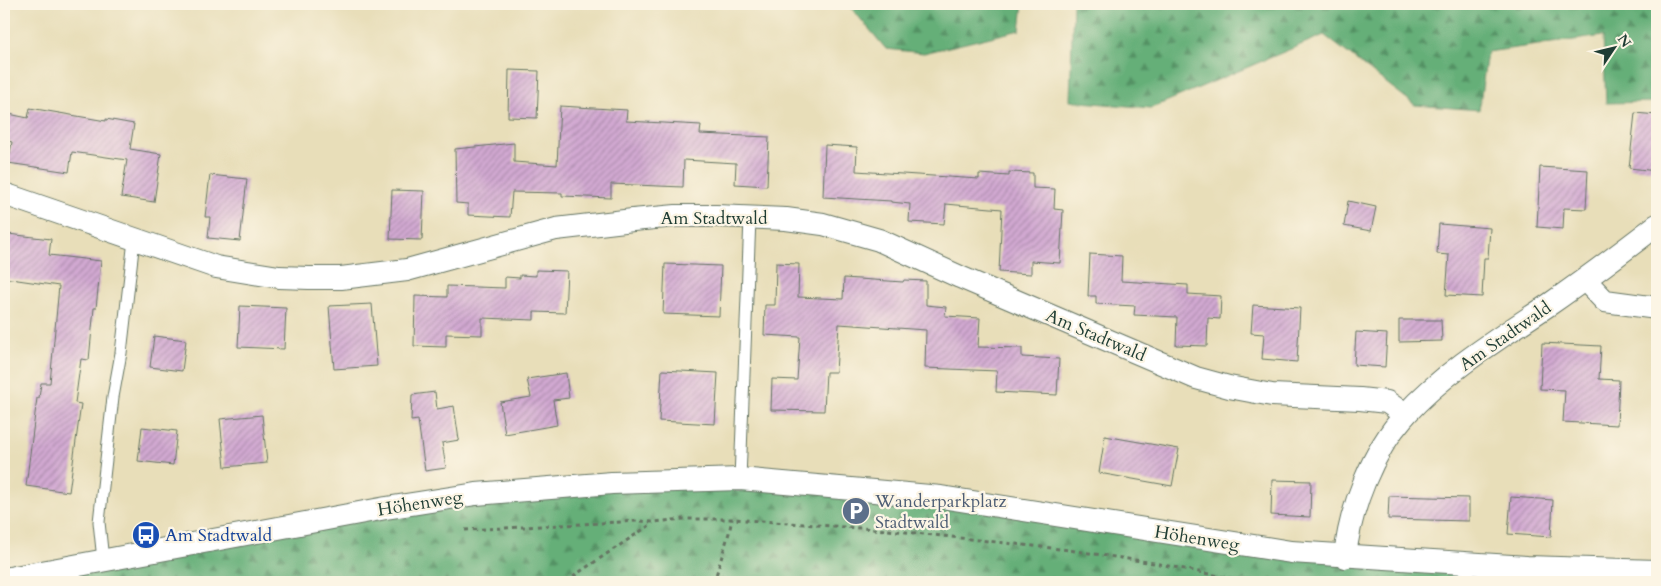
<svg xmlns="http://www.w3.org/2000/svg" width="1661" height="586" viewBox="0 0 1661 586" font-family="Cardo,serif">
  <defs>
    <pattern id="forest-firs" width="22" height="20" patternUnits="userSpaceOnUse" patternTransform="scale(1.25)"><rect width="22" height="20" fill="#65af78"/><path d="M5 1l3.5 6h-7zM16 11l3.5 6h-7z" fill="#539063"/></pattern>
    <pattern id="building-hatch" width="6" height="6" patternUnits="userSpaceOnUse" patternTransform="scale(1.25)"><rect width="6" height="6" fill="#d2a9d2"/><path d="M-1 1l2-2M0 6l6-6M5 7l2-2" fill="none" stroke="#aa8bab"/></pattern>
  </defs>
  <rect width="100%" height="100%" fill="#fcf5e5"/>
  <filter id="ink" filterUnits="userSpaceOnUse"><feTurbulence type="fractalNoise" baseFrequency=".02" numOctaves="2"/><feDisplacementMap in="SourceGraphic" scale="10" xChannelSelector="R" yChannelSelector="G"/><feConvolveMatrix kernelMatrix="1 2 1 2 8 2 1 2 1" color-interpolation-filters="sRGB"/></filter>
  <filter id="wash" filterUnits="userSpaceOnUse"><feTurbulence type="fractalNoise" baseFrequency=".0096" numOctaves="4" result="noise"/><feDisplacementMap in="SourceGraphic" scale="20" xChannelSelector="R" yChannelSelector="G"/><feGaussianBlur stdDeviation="1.12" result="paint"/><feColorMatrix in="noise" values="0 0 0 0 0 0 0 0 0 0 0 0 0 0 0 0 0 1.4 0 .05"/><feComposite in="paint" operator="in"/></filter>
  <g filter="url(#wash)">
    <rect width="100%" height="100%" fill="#e8deb9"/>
    <g fill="url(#forest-firs)" stroke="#427656">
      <path d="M848,4H1023L1020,30L924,53L886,49Z"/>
      <path d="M1073,4H1657V102L1606,103L1603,36L1487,52L1479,110L1415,105L1324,35L1151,108L1070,101Z"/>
      <path d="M740,479L1291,552L1657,571V582H4L386,508Z"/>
    </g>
    <g id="blocks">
      <g fill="url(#building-hatch)">
        <path d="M509,70L539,71L537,118L508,117Z"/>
        <path d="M560,106L627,110L626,121L701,125L700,134L769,137L767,186L735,184L736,163L684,160L683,187L611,184V198L562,196V193L512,192L510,217L468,215V204L456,203L455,149L514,143V162L557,165Z"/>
        <path d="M30,108L106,121V119L134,124L130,149L161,154L154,202L121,197L127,160L72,152L69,172L8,163L12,142L4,140V113L28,118Z"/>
        <path d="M1635,113L1657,115V171L1629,168Z"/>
        <path d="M825,145L857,147L856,171L979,179V174L1009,176V172L1033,173V188L1055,189L1054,209L1063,210L1060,263L1031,261V274L999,272L1002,209L946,204L944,224L909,222L910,204L891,202V201L823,197Z"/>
        <path d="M1540,167L1588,170L1586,209L1564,208L1563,229L1537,227Z"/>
        <path d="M210,175L247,179L240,241L208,238L210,217H205Z"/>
        <path d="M392,190L424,191L422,240L390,239Z"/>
        <path d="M1348,201L1376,207L1371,231L1344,226Z"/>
        <path d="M1439,224L1490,228L1488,258H1484L1482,297L1446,295L1449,255L1437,254Z"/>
        <path d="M8,234L51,239L49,255L101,261L96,308H94L89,360L81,359L75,403L81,404L69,492L26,486L37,398H39L41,383H50L59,286L4,278V265Z"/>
        <path d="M1090,254L1122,256L1121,281L1188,285V294L1221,296L1220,319L1208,318L1207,346L1176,345L1177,317L1134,315L1135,306L1096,304V296H1088Z"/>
        <path d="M776,263L799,264L798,297L843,299L844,278L903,282L904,280L926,281V305L946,307L945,316L980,318L978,347L1022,348V357L1059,359L1057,395L996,392L997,371L925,368L926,330L839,324L836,372H826L824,411L771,410L772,379L797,380L800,337L764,335L765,305H775Z"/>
        <path d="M665,264L721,266L719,316L663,314Z"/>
        <path d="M536,270L567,271L565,313L534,312V320L482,318V335L446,334V347L414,346L415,296L447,297V286L505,288V277L520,278V275L536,276Z"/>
        <path d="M372,304L377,366L334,369L329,306Z"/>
        <path d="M1253,305L1300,308L1297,362L1262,359L1264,334L1251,333Z"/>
        <path d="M240,306L286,308L284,349L238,347Z"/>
        <path d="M1399,320H1441L1442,341L1399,342Z"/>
        <path d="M1356,332L1387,334L1385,367L1354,365Z"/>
        <path d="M154,336L186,340L182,371L150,367Z"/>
        <path d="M1542,343L1601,346L1599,379L1619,380L1617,425L1563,422L1565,390L1540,389Z"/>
        <path d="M662,370L718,373L715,424L659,421Z"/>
        <path d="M566,373L569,398L553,400L557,425L505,434L500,402L531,397L527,379Z"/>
        <path d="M435,392L437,409L454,406L459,440L442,443L446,468L425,471L418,420L411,421L412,395Z"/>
        <path d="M262,415L267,463L225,467L220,419Z"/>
        <path d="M142,427L177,431L173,465L138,461Z"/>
        <path d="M1105,436L1179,449L1172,486L1099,473Z"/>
        <path d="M1272,480L1311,481L1310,517L1271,515Z"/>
        <path d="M1389,496L1469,498V521L1388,519Z"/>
        <path d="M1511,497L1553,500L1551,537L1508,534Z"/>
      </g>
    </g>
  </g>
  <g filter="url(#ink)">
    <use href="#blocks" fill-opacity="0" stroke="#657563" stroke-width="1"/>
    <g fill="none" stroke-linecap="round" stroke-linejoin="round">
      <defs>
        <g id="lane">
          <path d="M740,479L750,218"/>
          <path d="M103,560L99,522L113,397L121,353L134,240"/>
        </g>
        <g id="street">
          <path d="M4,194L216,267L279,277L309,278H341L407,270L556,229L633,220L676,216H716L786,219L823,224L879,240L960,277L1196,378L1229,387L1272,395L1360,399L1387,402L1405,415"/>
          <path d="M1585,280L1605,301L1657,308"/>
          <path d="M1345,557C1350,508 1372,452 1405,415C1445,371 1501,337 1550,304C1586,279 1622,252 1657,225"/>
          <path d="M4,579L386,508L476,494L612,483L740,479L941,497L1291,552L1527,567L1657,571"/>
        </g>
      </defs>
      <use href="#lane" stroke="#657563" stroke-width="13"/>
      <use href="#street" stroke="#657563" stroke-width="24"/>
      <g stroke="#657563" stroke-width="3" stroke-dasharray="4 4" stroke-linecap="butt">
        <path d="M465,530L639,521L654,522L683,519H732L888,530L1069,550L1154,563L1249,582"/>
        <path d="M567,582L578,573L653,523"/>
        <path d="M714,582L729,533L732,519"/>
      </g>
      <use href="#lane" stroke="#fff" stroke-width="11"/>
      <use href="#street" stroke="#fff" stroke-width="22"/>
    </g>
  </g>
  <defs>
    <symbol id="parking-disc" viewBox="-11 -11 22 22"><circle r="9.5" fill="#5c6f8a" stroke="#fcf5e5"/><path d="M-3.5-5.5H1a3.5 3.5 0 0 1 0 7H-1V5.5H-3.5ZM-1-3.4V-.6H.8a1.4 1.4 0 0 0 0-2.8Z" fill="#fff"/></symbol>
    <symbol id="bus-disc" viewBox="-11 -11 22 22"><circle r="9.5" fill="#1a4fb4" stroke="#fcf5e5"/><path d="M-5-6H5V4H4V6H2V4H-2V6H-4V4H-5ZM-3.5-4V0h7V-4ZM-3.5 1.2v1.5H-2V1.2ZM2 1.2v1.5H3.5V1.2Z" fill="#fff"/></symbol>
  </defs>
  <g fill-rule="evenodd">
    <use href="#parking-disc" x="840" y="495" width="32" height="32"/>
    <use href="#bus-disc" x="130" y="519" width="32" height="32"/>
  </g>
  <g text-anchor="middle" stroke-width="4.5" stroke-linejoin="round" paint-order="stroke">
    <g font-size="18" fill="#1f3d34" stroke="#fcf5e5">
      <text x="714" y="224">Am Stadtwald</text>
      <text transform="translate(1096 335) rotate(23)" y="6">Am Stadtwald</text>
      <text transform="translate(1505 336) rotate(-35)" y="6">Am Stadtwald</text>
      <text transform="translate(420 503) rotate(-9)" y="6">Höhenweg</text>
      <text transform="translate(1197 538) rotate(9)" y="6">Höhenweg</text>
    </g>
    <g font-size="18" fill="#4e5e75" stroke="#fcf5e5" text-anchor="start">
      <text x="875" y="507">Wanderparkplatz<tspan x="875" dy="21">Stadtwald</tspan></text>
    </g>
    <g font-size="18" fill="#164399" stroke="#fcf5e5" text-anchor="start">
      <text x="165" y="541">Am Stadtwald</text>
    </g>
  </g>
  <rect width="1661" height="586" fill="none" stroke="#fcf5e5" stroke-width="20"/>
  <g transform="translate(1614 48) rotate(55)" stroke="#fcf5e5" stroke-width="4" paint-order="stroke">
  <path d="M0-4L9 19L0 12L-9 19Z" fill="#1f3d34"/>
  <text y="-8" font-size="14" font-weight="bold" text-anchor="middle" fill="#1f3d34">N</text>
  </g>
</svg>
